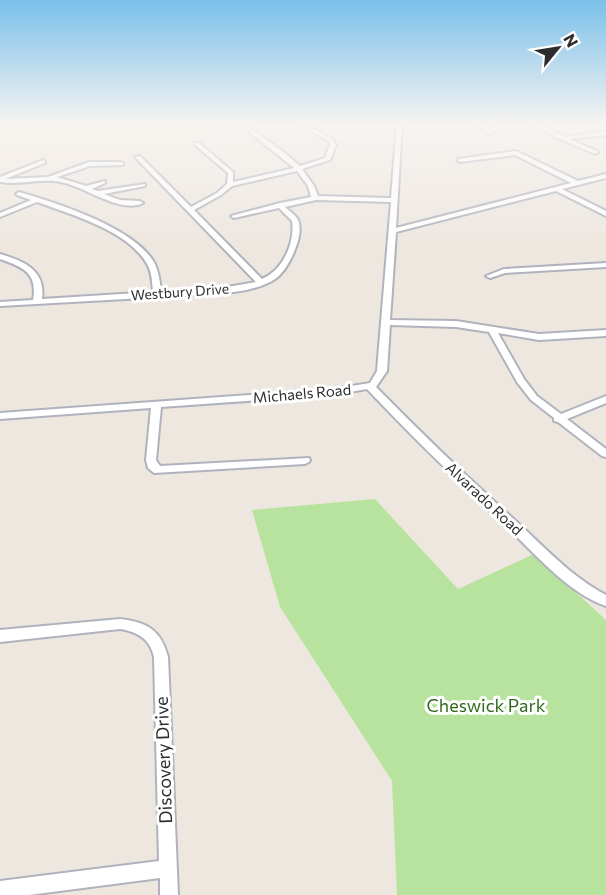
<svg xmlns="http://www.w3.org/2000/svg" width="606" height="895" viewBox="0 0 606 895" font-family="Commissioner,sans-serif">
  <rect width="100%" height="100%" fill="#eee7e0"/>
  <path fill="#efe3d0" d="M0,123H259L263,124L123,158L0,157Z"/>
  <path fill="#b8e39e" d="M375,499L458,589L534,554L606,620V895H397L392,781L280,607L252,510Z"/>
  <path fill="#cbe99a" d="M148,123H206L199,131L177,130L157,136L136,126Z"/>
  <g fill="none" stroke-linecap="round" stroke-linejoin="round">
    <defs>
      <g id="minor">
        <path d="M296,123H301L333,139L336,145L330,160L302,169L314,186L318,196L391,198L397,123H402L396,228L571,183L515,155L460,162L457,160L458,159L516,151L578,181L606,174V178L562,189L606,211V216L556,191L396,232L390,320L456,321L539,334L606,330V336L539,340L498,333L524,379L537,396L561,414L606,396V403L567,419L606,449V457L602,456L558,422L554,421V418L531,400L517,382L489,332L456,327L390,325L387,371L376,387C422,434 469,479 518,523C546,549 572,577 606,595V606C570,594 537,556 510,530C461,484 413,438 367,389L333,395L161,407L156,460L160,466L309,458L310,460L309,462L305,464L154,473L148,468L146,460L151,408L0,419V413L333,389L370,383L377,371L391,202L316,200L285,207C289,211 296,215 298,220C305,235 288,271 275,279C258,290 236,292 216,294L0,306V302L33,300C38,272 22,267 0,259V254C24,261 46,270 42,299L153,292C152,282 152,272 147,264C129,231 70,214 37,202L0,217V213L31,200L17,195L16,194L19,192C57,203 136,228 155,264C159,273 160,282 161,291L216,289L256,282L135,157L140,156L191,207L217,193L227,184L228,173L195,145V143H199L233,172V182L294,168L249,132V130H253L282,151L300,166L325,158L330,145L329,141ZM297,171L308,186L311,197L280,203L231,216L234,218L279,208L292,221C295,243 283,270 262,279L194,210L221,195L232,186Z"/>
        <path d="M474,123H480L494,133L489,134Z"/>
        <path d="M533,123H539L564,137L606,131V135L569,139L597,151L598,152L595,154L553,136Z"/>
        <path d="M43,160L45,161V163L5,179L48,177L89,162H121L123,163V165L90,166L57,177L86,186L105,181V183L92,189L98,191L145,184V186L104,194L120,200L140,201L143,203C122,214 86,188 65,183C43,177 22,186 0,182V177Z"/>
        <path d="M606,263V267L505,273L490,278L486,276L504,269Z"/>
        <path d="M120,619C147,622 161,630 168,657L178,895H160V878L29,895H0V881L159,861L154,657C150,639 138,632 120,629L0,642V630Z"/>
      </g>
    </defs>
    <use href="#minor" stroke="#b0b3bd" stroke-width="4"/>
    <use href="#minor" fill="#fff" fill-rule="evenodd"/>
  </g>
  <linearGradient id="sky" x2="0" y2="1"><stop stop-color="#7ac0ea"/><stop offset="0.5" stop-color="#f7f4f1"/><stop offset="1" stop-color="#f7f4f1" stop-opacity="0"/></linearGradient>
  <rect width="606" height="248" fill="url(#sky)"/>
  <g text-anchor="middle" stroke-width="6" stroke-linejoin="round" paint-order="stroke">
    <g font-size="14" fill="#2d2d2d" stroke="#fff">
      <text transform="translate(180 292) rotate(-4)" y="5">Westbury Drive</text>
    </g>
    <g font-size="15" fill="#2d2d2d" stroke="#fff">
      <text transform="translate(302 394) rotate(-5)" y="5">Michaels Road</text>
      <text transform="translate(484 499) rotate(43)" y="5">Alvarado Road</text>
    </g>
    <g font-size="18" fill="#306a1d" stroke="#fff">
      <text x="486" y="712">Cheswick Park</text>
    </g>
    <g font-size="18" fill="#2d2d2d" stroke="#fff">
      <text transform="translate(164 760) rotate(-92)" y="6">Discovery Drive</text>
    </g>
  </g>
  <g transform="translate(558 48) rotate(60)" stroke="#ffffff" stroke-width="4.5" paint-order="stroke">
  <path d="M0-4.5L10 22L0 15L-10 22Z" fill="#2d2d2d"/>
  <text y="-9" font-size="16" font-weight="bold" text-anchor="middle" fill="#2d2d2d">N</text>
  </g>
</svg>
